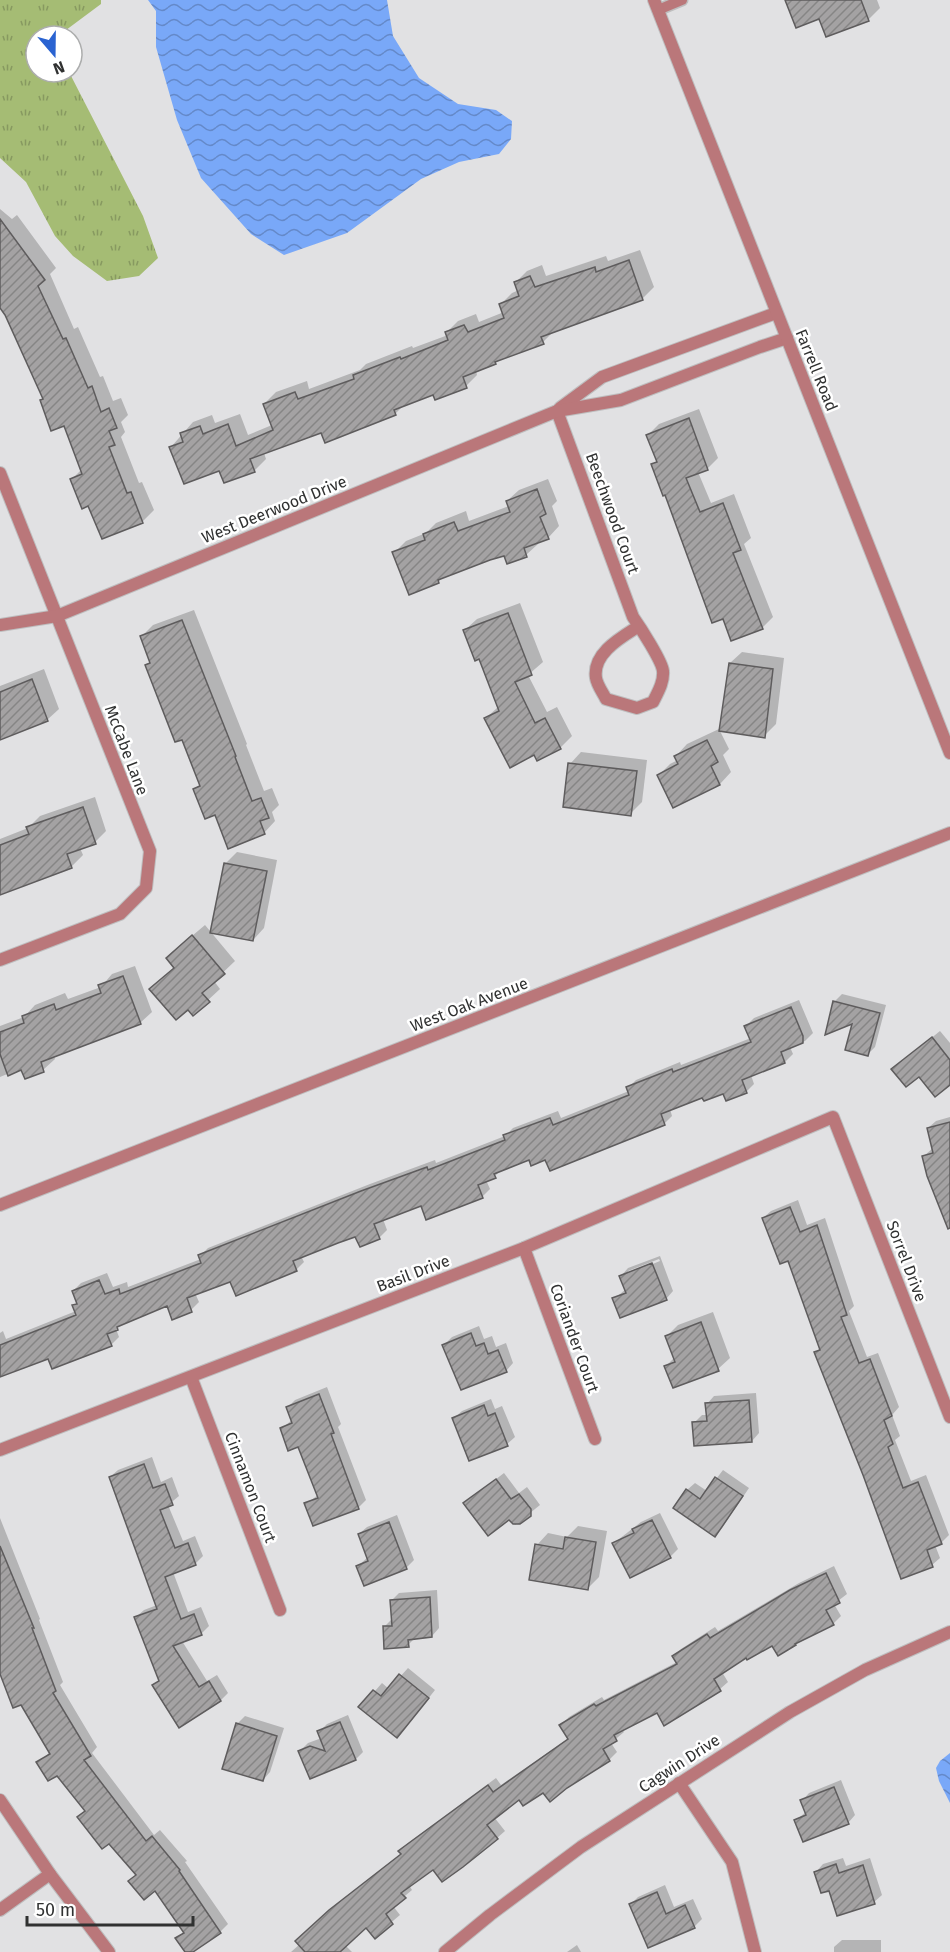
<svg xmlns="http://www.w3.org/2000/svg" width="950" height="1952" viewBox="0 0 950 1952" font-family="'Fira Sans',sans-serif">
  <defs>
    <pattern id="grass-tufts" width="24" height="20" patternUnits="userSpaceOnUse" patternTransform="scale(1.5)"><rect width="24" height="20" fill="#a5bc74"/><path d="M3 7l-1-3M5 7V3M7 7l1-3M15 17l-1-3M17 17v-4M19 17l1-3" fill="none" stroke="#879960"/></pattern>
    <pattern id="water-waves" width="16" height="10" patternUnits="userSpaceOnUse" patternTransform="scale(1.5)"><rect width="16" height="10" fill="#79a8f8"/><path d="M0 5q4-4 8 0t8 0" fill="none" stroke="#6489c9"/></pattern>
    <pattern id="building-hatch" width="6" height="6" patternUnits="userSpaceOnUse" patternTransform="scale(1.5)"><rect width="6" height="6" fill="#a4a2a3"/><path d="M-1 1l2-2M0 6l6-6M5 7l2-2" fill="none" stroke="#868585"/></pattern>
  </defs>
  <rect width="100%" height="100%" fill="#e1e1e3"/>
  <path fill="url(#grass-tufts)" d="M0,0H101V4L58,36H36V72H69L143,216L158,258L139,276L107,281L73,256L55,236L26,182L0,158Z"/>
  <g fill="url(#water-waves)">
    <path d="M148,0H387L393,36L419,78L458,104L496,110L512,121L511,139L499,154L459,162L421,179L347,233L284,255L251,234L201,178L177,120L156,47V11Z"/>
    <path d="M950,1753V1803L939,1781L936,1768L940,1761Z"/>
  </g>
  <g fill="#0003" fill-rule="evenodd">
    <path d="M788,0H877L880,8L868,20L820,17Z"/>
    <path d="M0,209L12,219L17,215L56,268L50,274L74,329L78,327L100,377L103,376L113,401L121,398L128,415L121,422L125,432L121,437L139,483L142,482L154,510L142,522L89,504L72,479L82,469L65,424L41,400L44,398L6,314L0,306Z"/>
    <path d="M640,250L654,287L642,299L554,331L543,342L500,358L495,363L476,371L477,375L466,386L434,393L405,404L395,414L322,431L264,453L266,459L255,470L225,482L220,469L171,447L193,422L212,415L215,423L240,414L248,435L272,425L264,404L276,392L307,381L309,389L360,370L366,364L412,346L413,348L448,335L447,332L458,321L476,314L479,322L504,312L501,304L512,293L519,290L516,282L527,271L542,265L546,276L606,256L608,261Z"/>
    <path d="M699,409L718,458L708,468L698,472L711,503L734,494L751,538L744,544L773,617L762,628L723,617L652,465L658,459L648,435L659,424Z"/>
    <path d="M548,479L557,501L552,506L559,526L548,538L537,542L538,544L526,555L505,554L444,576L439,581L410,593L394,553L406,541L426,533L436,523L466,511L469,521L509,506L507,501L519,490Z"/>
    <path d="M520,603L543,662L528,675L547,712L557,707L572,736L560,748L535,753L486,718L498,707L480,657L465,630L477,619Z"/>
    <path d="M194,610L247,744L246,745L264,791L272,788L279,805L272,812L275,821L264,833L216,813L195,789L200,784L183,738L147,666L151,661L142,636L153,625Z"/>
    <path d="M742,652L784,658L776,724L764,736L719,729L720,728L730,663Z"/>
    <path d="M44,669L59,709L47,720L0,738V686Z"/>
    <path d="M719,729L729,749L723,755L731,772L720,784L674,806L659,775L670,764L678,760L676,756L687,744Z"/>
    <path d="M581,752L647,760L642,802L630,814L570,764Z"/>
    <path d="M95,797L106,831L95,842L80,848L83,855L71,867L0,893V839L28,828L40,816Z"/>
    <path d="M237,852L277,860L264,928L253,940L225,864Z"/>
    <path d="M205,925L235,961L214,981L220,989L193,1014L175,967L179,947Z"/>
    <path d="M135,966L152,1012L140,1023L54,1056L55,1059L43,1070L22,1068L0,1077V1026L24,1017L35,1005L65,993L68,999L101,987L112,974Z"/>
    <path d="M842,994L886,1005L875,1047L868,1054L854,1021L835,1001Z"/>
    <path d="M799,1000L813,1033L805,1041L790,1047L793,1054L785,1062L751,1075L754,1084L746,1092H723L703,1096L670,1109L672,1116L664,1124L546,1158H529L502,1169L495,1176L486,1180L490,1189L482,1197L422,1204L383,1219L387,1230L379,1238L356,1235L301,1256L304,1262L296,1270L231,1280L195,1293L199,1302L191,1310L168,1305L123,1322L116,1329L119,1337L111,1345L49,1357L0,1375V1333L3,1331L6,1339L76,1311L74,1306L78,1302L73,1291L81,1283L107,1273L113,1287L127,1282L128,1287L201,1259L200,1256L208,1248L370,1184L435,1160L436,1163L505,1136L513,1128L558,1111L561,1118L629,1091L628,1088L636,1080L680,1062L681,1065L751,1038L746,1026L754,1018Z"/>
    <path d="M940,1031L950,1043V1083L893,1069Z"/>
    <path d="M950,1117V1223L924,1156L933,1148L928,1128L936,1121Z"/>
    <path d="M798,1200L807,1225L825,1218L854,1306L849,1311L867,1357L878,1353L899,1407L892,1415L900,1436L895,1440L911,1481L926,1475L949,1535L941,1543L935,1545L940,1558L932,1565L902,1577L816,1352L820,1348L789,1259L763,1218L771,1211Z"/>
    <path d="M660,1256L673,1291L666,1299H614L626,1289L621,1276L628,1268ZM659,1259L660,1261L628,1274V1271Z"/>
    <path d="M713,1312L730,1358L718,1369L666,1366L675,1357L667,1336L678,1325Z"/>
    <path d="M479,1326L484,1339L492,1336L496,1347L506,1343L513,1363L506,1371L444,1345L452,1337Z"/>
    <path d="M327,1387L341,1424L338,1427L366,1500L358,1508L306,1504L318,1495L299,1445L281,1429L292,1420L288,1407L295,1400Z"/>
    <path d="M756,1393L759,1433L752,1441L694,1423L702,1415H708L707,1404L714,1396Z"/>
    <path d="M491,1399L495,1409L502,1406L515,1437L507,1444L454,1418L462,1411Z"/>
    <path d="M152,1457L161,1482L172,1477L179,1496L168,1505L183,1541L195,1536L203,1556L195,1564L173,1572L188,1612L201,1607L209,1626L201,1634L182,1641L207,1681L217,1675L228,1693L221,1700L180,1726L154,1685L160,1680L136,1617L144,1610L157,1605L110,1477L118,1470Z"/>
    <path d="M723,1470L749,1488L722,1528L714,1535L687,1490L695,1483L707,1491Z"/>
    <path d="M504,1473L519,1493L527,1487L540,1505L515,1525L510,1518L465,1503Z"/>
    <path d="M660,1513L678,1549L670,1557L614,1543L641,1522Z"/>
    <path d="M397,1515L414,1560L407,1567L364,1584L358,1566L368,1557L359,1534L367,1527Z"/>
    <path d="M0,1518L40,1619L39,1620L63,1682L60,1685L97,1747L92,1753L154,1835L160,1830L187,1861L185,1862L228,1924L220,1932L190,1952H186L177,1939L184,1932L155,1889L137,1874L58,1774L38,1763L50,1752L0,1670Z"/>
    <path d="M578,1526L607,1531L599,1577L587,1589L537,1545L548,1533L567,1537Z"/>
    <path d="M834,1566L847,1594L834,1604L841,1616L833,1624L800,1640L778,1654L772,1644L747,1656L722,1672L728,1682L720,1689L658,1711L622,1729L624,1732L611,1743L617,1752L609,1760L567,1786L519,1798L494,1817L505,1831L497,1838L434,1868L409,1885L412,1890L393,1906L400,1915L375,1936L367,1925L345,1945L352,1952H291L402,1853L400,1851L408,1843L496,1778L501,1785L569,1738L561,1725L569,1717L602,1697L604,1700L677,1662L674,1656L681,1649L715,1627L718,1631L799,1583Z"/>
    <path d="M437,1590L439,1628L432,1636L416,1637L408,1645L384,1627L392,1619V1600L399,1593Z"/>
    <path d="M408,1668L435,1690L404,1729L361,1707L382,1683L389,1689Z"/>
    <path d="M348,1715L363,1752L356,1759L300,1751L308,1743L319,1739L322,1740L319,1732L327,1724Z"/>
    <path d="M245,1716L284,1728L270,1772L263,1780L237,1724Z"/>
    <path d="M841,1780L855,1815L848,1823L796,1820L806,1812L802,1801L809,1793Z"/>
    <path d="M843,1858L846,1866L870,1858L882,1895L874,1902L830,1889L816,1872L823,1864Z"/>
    <path d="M665,1885L674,1907L693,1899L702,1919L694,1927L631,1904L638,1897Z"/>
    <path d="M842,1940H881V1952H834V1947Z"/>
    <path d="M577,1945L581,1952H567Z"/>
  </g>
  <g fill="url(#building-hatch)" stroke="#5e5c5d" stroke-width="1.5">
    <path d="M785,0H861L869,21L826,37L819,19L796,28Z"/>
    <path d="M0,219L45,280L38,286L63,339L66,338L88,388L92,386L101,412L109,408L117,428L109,431L115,445L109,447L127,493L131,492L143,523L102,539L88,506L82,509L70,479L82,474L64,426L51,431L40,400L43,399L5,315L0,308Z"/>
    <path d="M629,260L643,300L541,337L544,344L495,362L496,364L463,377L467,388L435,400L433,395L394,410L396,415L325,443L321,433L250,459L255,472L224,483L219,471L184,484L169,447L183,442L180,433L200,426L203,434L228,424L236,446L273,430L263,404L295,392L298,399L354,379L353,375L400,357L401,359L448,340L445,332L464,325L468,332L504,318L499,304L519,296L514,282L530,276L535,287L595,267L596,272Z"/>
    <path d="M689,418L708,470L686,478L700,512L723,503L741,550L733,553L763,629L731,641L723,619L712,623L665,495L663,496L651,464L657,462L646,435Z"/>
    <path d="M537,489L546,514L540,517L549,539L524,548L527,557L507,564L504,556L490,560L438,580L439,583L409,595L392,552L425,540L423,534L454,522L458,531L510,512L506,501Z"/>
    <path d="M508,613L532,675L515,682L535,723L545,718L561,749L537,761L534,755L510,768L484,718L499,711L479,659L475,661L463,630Z"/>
    <path d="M182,620L236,756L235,757L252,801L261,798L269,818L260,821L265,834L228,849L215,815L205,819L193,789L200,786L182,740L175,742L145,665L150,663L140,636Z"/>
    <path d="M729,663L773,669L765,738L719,731Z"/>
    <path d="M32,679L48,721L0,740V692Z"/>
    <path d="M707,740L718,762L711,766L720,785L673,808L657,775L678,764L674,756Z"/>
    <path d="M568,763L637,771L631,816L563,807Z"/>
    <path d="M83,807L96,844L67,854L72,868L0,895V845L29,834L26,827Z"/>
    <path d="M224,863L267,871L253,941L210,933Z"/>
    <path d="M192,935L225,974L202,993L210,1002L193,1016L188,1010L176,1020L149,989L174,968L166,958Z"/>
    <path d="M123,976L141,1024L41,1062L44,1072L25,1079L21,1070L8,1076L0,1054V1032L24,1023L22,1016L54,1004L56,1010L101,993L98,985Z"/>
    <path d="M833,1001L880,1013L868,1056L845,1050L852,1024L825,1035Z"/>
    <path d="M791,1007L803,1036V1043L781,1052L785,1063L742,1080L747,1093L726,1101L723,1094L704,1101L702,1098L661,1114L665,1125L550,1171L545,1160L531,1166L529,1160L494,1174L496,1178L478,1185L483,1198L426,1220L421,1206L374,1224L380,1239L360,1247L355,1237L338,1243L293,1261L297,1271L236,1296L230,1282L187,1298L192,1312L172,1320L167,1306L117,1327L118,1330L107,1334L112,1346L52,1369L48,1359L0,1377V1345L76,1315L72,1305L77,1304L72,1291L99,1280L105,1294L119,1289L120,1294L201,1263L198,1255L361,1191L427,1167L428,1170L505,1140L503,1135L550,1118L553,1125L629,1095L626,1087L672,1069L673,1072L751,1042L744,1026Z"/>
    <path d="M932,1037L950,1060V1085L935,1097L919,1077L906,1087L891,1069Z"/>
    <path d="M950,1122V1228L948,1229L927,1176L922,1156L933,1153L927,1128Z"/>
    <path d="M790,1207L800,1232L817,1225L847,1315L841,1317L859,1363L870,1359L892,1416L884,1420L893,1444L888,1447L903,1488L918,1482L942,1544L927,1550L933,1567L901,1579L863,1475L814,1352L820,1350L788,1261L780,1264L762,1218Z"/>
    <path d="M652,1263L667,1300L620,1318L612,1298L626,1293L619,1276Z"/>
    <path d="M701,1322L719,1371L673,1388L664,1366L675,1362L665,1336Z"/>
    <path d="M471,1333L476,1346L484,1343L488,1354L498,1350L507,1372L461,1390L442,1345Z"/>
    <path d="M319,1394L334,1433L331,1434L359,1509L313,1526L304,1503L318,1498L298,1447L288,1451L280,1428L292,1423L286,1407Z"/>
    <path d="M749,1400L752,1442L694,1446L692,1422L707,1421L705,1403Z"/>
    <path d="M484,1405L488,1416L495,1413L508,1446L469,1461L452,1418Z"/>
    <path d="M144,1464L153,1488L165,1484L173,1505L160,1510L175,1548L188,1543L196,1565L165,1577L181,1619L194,1614L202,1635L173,1646L199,1687L209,1681L221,1701L179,1728L152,1685L159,1681L134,1617L157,1609L109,1477Z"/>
    <path d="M715,1477L743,1496L715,1537L673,1508L686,1489L700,1499Z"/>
    <path d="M496,1479L511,1499L519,1494L531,1509V1516L520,1524H513L509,1520L488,1536L463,1503Z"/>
    <path d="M652,1520L671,1558L630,1578L612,1543L634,1533L632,1529Z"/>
    <path d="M389,1522L407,1569L364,1586L356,1566L368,1561L358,1534Z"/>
    <path d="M565,1537L596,1542L588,1590L529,1580L535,1544L563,1549Z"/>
    <path d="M0,1546L34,1628H32L56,1691L53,1693L91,1756L84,1760L146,1841L152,1836L180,1870L179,1871L221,1933L193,1952H185L175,1938L184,1933L155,1891L144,1900L128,1881L136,1875L109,1844L102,1849L77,1817L85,1811L57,1776L48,1781L36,1762L50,1754L21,1705L13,1708L0,1674Z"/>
    <path d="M826,1573L840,1603L826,1610L834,1625L795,1644L796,1645L778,1656L772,1646L747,1660L746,1658L714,1679L721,1691L664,1726L657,1713L614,1735L617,1741L603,1749L610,1761L567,1788L550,1802L543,1793L523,1806L519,1800L487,1825L498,1839L463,1867L442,1882L433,1870L401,1893L406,1898L386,1914L393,1924L375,1939L366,1928L340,1952H305L295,1941L329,1910L401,1854L398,1851L488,1785L493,1792L568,1739L559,1725L594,1704L596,1706L677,1664L672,1656L707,1634L710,1638L790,1590Z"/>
    <path d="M430,1597L432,1637L408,1640L409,1647L384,1649L383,1626H392L390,1600Z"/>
    <path d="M399,1674L429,1698L397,1738L358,1707L373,1690L381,1696Z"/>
    <path d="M340,1722L356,1760L310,1779L298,1751L310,1746L325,1751L317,1731Z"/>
    <path d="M236,1723L277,1736L263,1781L222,1769Z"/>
    <path d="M834,1787L849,1824L803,1842L794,1820L806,1815L800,1800Z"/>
    <path d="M836,1864L839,1873L863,1865L875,1904L837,1916L829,1891L821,1893L814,1872Z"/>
    <path d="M657,1892L666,1914L685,1905L695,1928L648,1948L629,1904Z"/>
  </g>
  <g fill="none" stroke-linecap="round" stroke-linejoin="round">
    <defs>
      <path id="service" d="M658,10L682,0"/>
      <g id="minor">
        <path d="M560,408L602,377L776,313"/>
        <path d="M557,411L633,617C640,627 662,661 663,671C664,682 658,692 653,702L637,708L606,699C603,693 597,685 596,678C592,653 622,637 639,626"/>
        <path d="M0,473L150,851L146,888L120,914L0,960"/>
        <path d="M0,625L57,616L557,411L621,400L760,347L787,338"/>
        <path d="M524,1248L595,1439"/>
        <path d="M191,1377L280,1610"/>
        <path d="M0,1450L524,1248L833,1117L950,1417"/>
        <path d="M679,1783L732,1862L755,1952"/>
        <path d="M0,1800L50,1874L109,1952"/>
        <path d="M0,1910L50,1874"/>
        <path d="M445,1952L490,1915L581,1847L790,1712L865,1670L950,1632"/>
      </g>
      <g id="tertiary">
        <path d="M654,0L950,753"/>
        <path d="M0,1205L950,833"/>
      </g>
    </defs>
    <use href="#service" stroke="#bebebf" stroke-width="13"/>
    <use href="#minor" stroke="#bebebf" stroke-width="14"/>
    <use href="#tertiary" stroke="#bebebf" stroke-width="14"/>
    <use href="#service" stroke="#ba777a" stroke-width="10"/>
    <use href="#minor" stroke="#ba777a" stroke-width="12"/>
    <use href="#tertiary" stroke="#ba777a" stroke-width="12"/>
  </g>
  <g text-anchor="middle" stroke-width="5" stroke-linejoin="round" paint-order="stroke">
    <g font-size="16" fill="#303131" stroke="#fff">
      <text transform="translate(817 370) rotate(68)" y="6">Farrell Road</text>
      <text transform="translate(274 509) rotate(-22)" y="6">West Deerwood Drive</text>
      <text transform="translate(613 513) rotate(70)" y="6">Beechwood Court</text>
      <text transform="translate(127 750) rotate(69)" y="6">McCabe Lane</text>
      <text transform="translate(469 1004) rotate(-21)" y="6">West Oak Avenue</text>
      <text transform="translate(907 1261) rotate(69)" y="6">Sorrel Drive</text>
      <text transform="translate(413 1273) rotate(-21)" y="6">Basil Drive</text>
      <text transform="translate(575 1338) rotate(70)" y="6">Coriander Court</text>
      <text transform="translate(251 1487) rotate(69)" y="6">Cinnamon Court</text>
      <text transform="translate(679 1763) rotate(-33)" y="6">Cagwin Drive</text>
    </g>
  </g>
  <g transform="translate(54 54) rotate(160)"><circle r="28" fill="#ffffff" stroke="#acadad" stroke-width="1.5"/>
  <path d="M0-4.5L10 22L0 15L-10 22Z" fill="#2a63d1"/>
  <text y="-9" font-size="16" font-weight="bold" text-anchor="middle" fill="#303131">N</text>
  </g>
  <path d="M27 1916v9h166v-9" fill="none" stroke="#303131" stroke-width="3"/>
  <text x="36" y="1916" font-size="18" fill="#303131" stroke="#ffffff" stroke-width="4.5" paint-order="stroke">50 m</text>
</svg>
